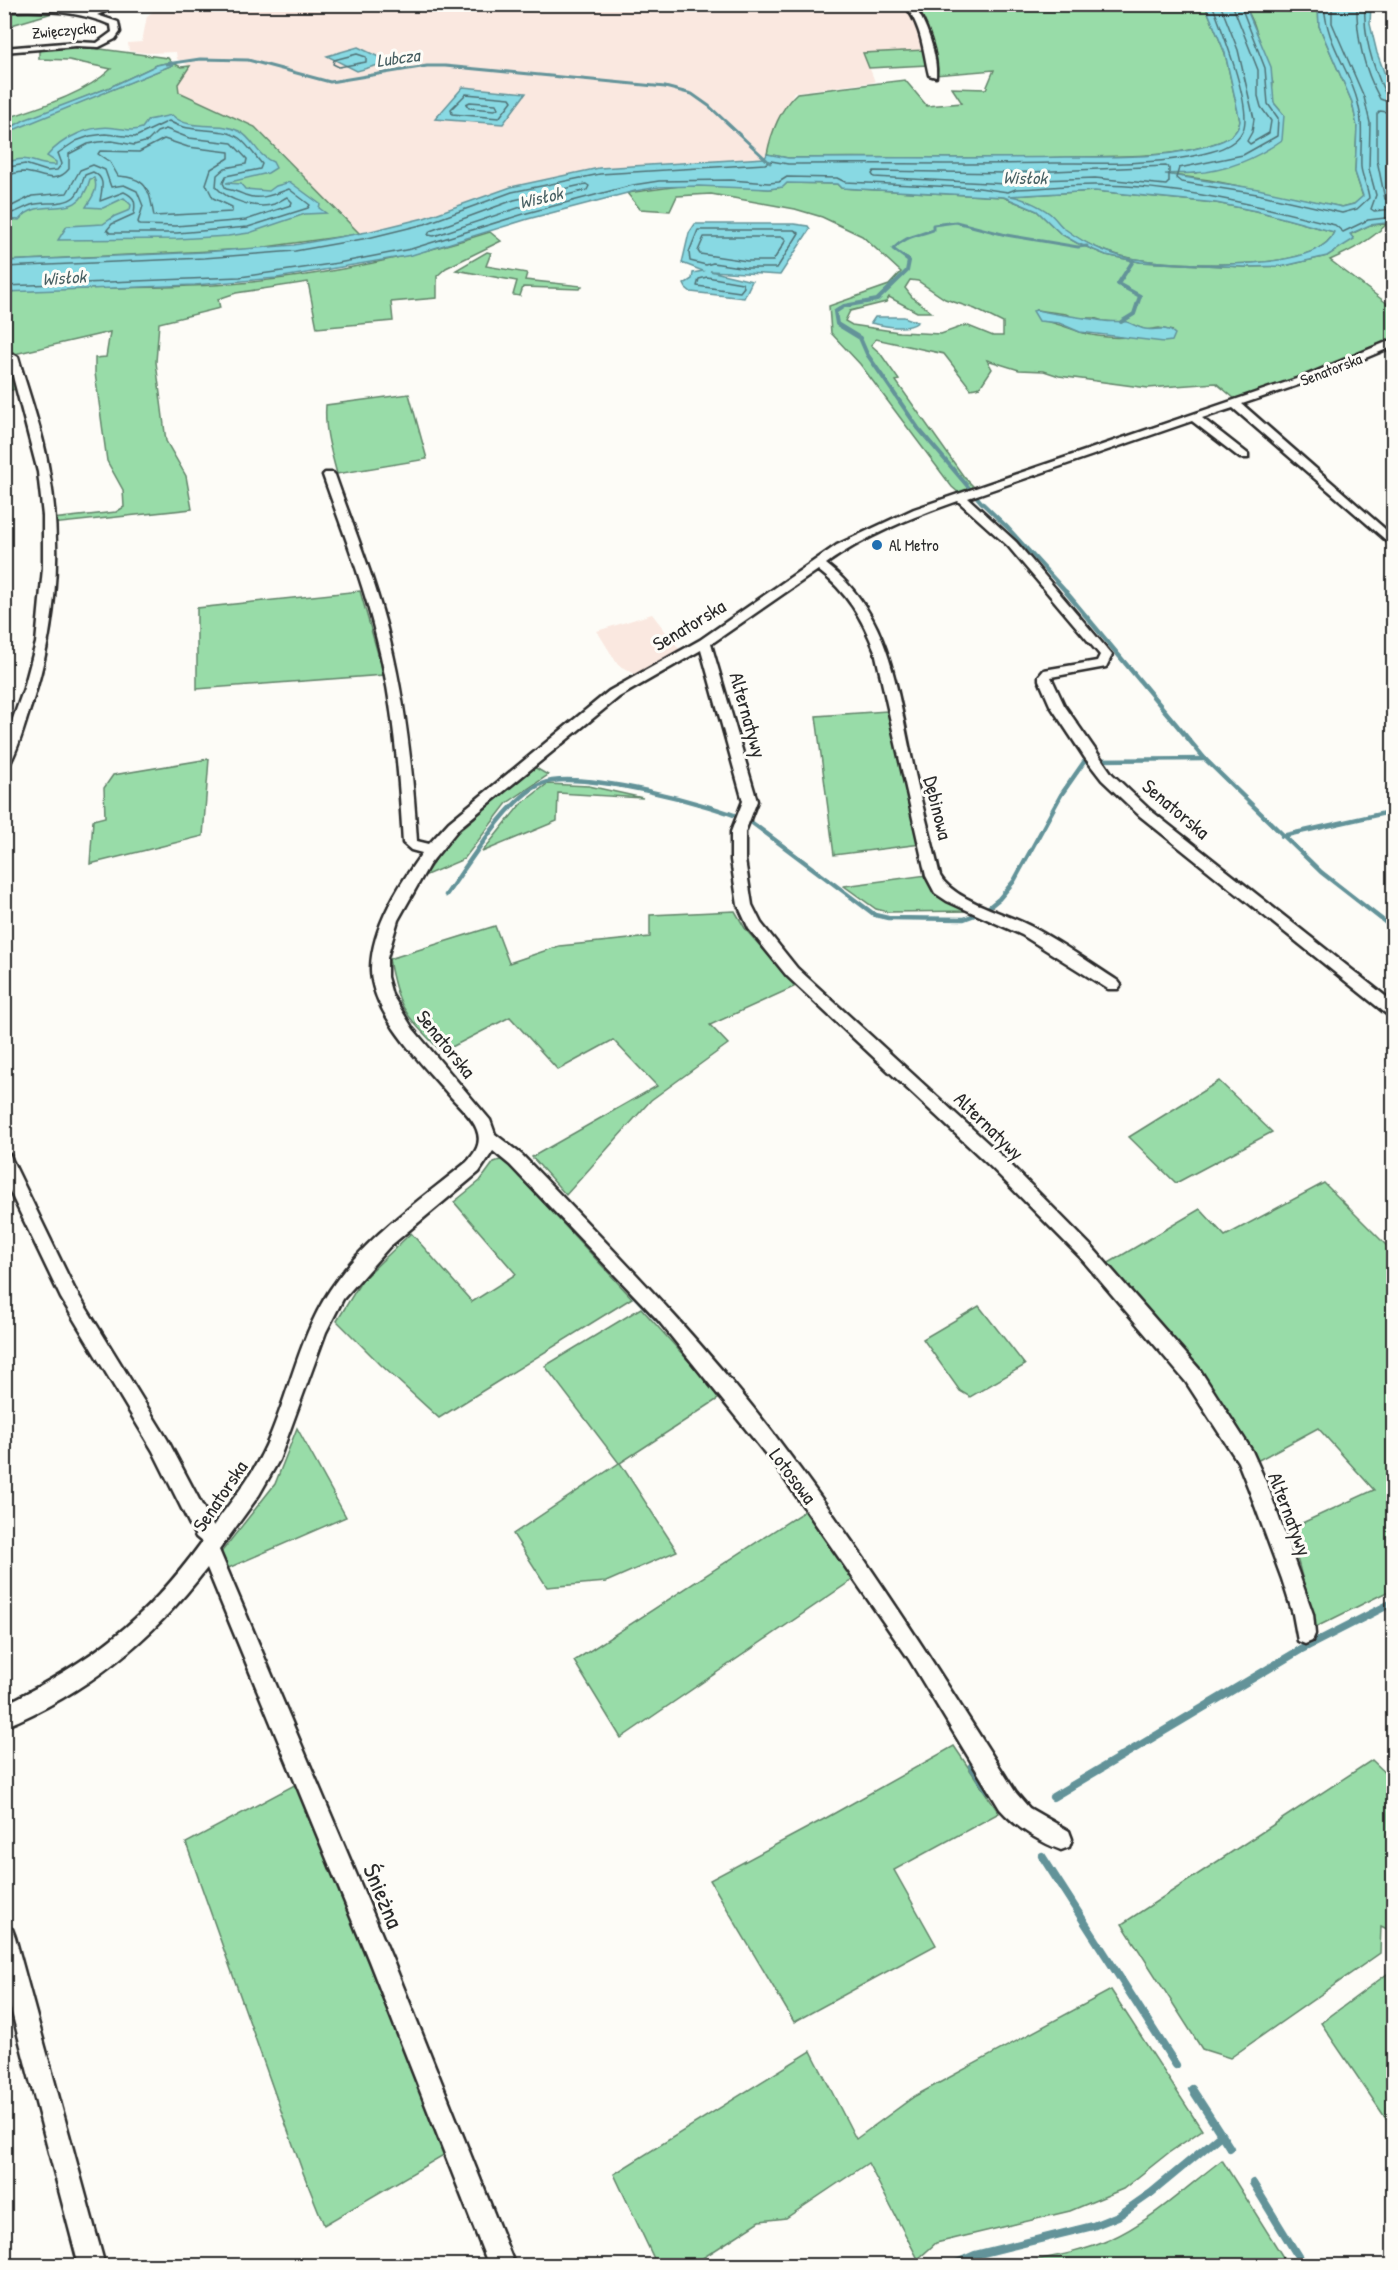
<svg xmlns="http://www.w3.org/2000/svg" width="1398" height="2270" viewBox="0 0 1398 2270" font-family="'Patrick Hand',sans-serif">
  <rect width="100%" height="100%" fill="#fdfcf7"/>
  <filter id="ink" filterUnits="userSpaceOnUse"><feTurbulence type="fractalNoise" baseFrequency=".0167" numOctaves="2"/><feDisplacementMap in="SourceGraphic" scale="12" xChannelSelector="R" yChannelSelector="G"/><feConvolveMatrix kernelMatrix="1 2 1 2 8 2 1 2 1" color-interpolation-filters="sRGB"/></filter>
  <g filter="url(#ink)">
    <g fill="#fae8e0">
      <path d="M163,4H903L915,15L923,50L864,53L875,82L794,92L771,136L765,158L599,168L511,187L424,218L360,234L255,127L179,92L178,84L190,66L177,59L176,52L146,53L129,51L128,43L142,42L147,16Z"/>
      <path d="M652,614L680,650L635,674L618,665L597,631Z"/>
    </g>
    <g fill="#98dca8" stroke="#62846a" stroke-width="1.5" fill-rule="evenodd">
      <path d="M903,5H1205L1225,53L1240,121C1238,133 1230,138 1219,142C1175,158 1121,156 1075,157C979,160 883,156 788,158L767,154C771,133 781,107 797,93L905,80L927,106L962,103L952,88L986,89L994,70L935,75L915,15Z"/>
      <path d="M1245,5H1318L1319,26L1352,102L1357,126L1355,172L1363,197L1354,204L1342,207L1209,180L1158,173H1196L1284,115L1274,103L1271,95L1273,83L1254,24Z"/>
      <path d="M16,9L59,11L5,27V13Z"/>
      <path d="M78,46L168,58L171,62L157,65L108,88L5,129L4,119C40,107 83,95 111,69L69,60L39,59V50Z"/>
      <path d="M925,50L928,65L869,68L863,53Z"/>
      <path d="M175,64L181,67L190,66L178,84L179,92L255,127L360,234L251,249L5,261L4,131L6,132Z"/>
      <path d="M787,183L837,184L841,188L1003,197L1037,211L1061,234L1077,243L1106,255L1140,262L1245,267L1284,266L1327,256L1353,238L1349,235L1370,225L1387,224C1369,241 1353,250 1330,260L1393,308V338L1316,372L1235,399L1216,383L1148,388L1059,376L1044,371L1019,370L987,360L992,369L980,387L971,389L944,354L876,339L871,345L880,353L899,380L896,381L964,477L975,488L960,494L952,487L860,364L831,333L829,306L889,285L901,272L862,236L822,217L795,209L711,194L677,196L670,211L640,209L627,193L680,186H731L769,189L782,187ZM910,280L918,281L945,299L975,309L1003,323V336H993L966,325L941,334L899,332L852,325L845,321L850,311L886,302L889,297L917,312H931L912,297L905,288ZM1036,310L1066,314L1073,318H1094L1103,321L1128,323L1146,330L1159,328L1173,331C1142,336 1111,342 1080,332C1065,327 1055,322 1039,320Z"/>
      <path d="M1095,191L1216,203L1261,212L1334,232C1319,274 1172,265 1135,259C1123,257 1111,253 1100,249C1087,244 1075,237 1064,229C1058,224 1054,217 1049,213C1038,205 1020,197 1007,196Z"/>
      <path d="M490,232L501,241L446,268L437,276V298L391,302L393,321L317,328L308,282L236,293L218,299L220,308L159,323L156,362L166,441L186,476L192,509L52,524V519L116,512L124,507L123,490L107,461L95,373V358L106,357L110,332L10,355L19,388L5,392V292C83,286 162,290 241,283C326,275 409,258 490,232Z"/>
      <path d="M487,252L491,253L486,266L527,273L525,280L582,286L580,289L523,287L520,296L513,295L517,281L456,270Z"/>
      <path d="M409,394L427,459L337,474C331,451 324,429 326,405Z"/>
      <path d="M360,591L384,675L197,689V608Z"/>
      <path d="M887,711L921,844L834,855L816,716Z"/>
      <path d="M209,759L203,836L90,864L93,820L105,817L104,788L113,775Z"/>
      <path d="M534,767L548,775L507,803L464,859L424,876L450,839Z"/>
      <path d="M547,784L589,786L643,798L558,793L557,821L482,852L520,805Z"/>
      <path d="M927,875C938,901 950,901 974,911L888,912L876,909L844,886Z"/>
      <path d="M735,911L746,930L796,986L710,1025L728,1044L651,1100L566,1195L532,1157L657,1086L613,1040L558,1070L510,1017L442,1052C407,1016 398,1011 389,959L495,926L509,963L559,946L650,937V915Z"/>
      <path d="M1219,1081L1272,1132L1176,1183L1129,1137Z"/>
      <path d="M503,1159L632,1298L439,1418L381,1365L337,1321L362,1280L411,1233L472,1302L516,1274L454,1202L480,1181L494,1162Z"/>
      <path d="M1324,1183L1393,1252V1589L1310,1630C1307,1594 1301,1563 1287,1530L1374,1490L1318,1428L1255,1462L1107,1264L1200,1209L1225,1236Z"/>
      <path d="M979,1306L1025,1365L970,1397L960,1391L923,1339Z"/>
      <path d="M641,1308L721,1397L620,1463L677,1551L606,1582L547,1587L513,1534L619,1463L545,1366Z"/>
      <path d="M297,1428L346,1517L226,1569L219,1555L275,1484Z"/>
      <path d="M806,1510L855,1578L621,1738L574,1661Z"/>
      <path d="M954,1746L999,1813L894,1870L936,1945L794,2022L710,1880L826,1818Z"/>
      <path d="M1372,1760L1393,1780V1932L1381,1926L1380,1953L1230,2058L1202,2049L1122,1924Z"/>
      <path d="M300,1782L447,2153L324,2225L302,2170L186,1843Z"/>
      <path d="M1391,1971L1394,1972L1393,2129L1321,2023Z"/>
      <path d="M1111,1990L1202,2130L1167,2154L1123,2189L1070,2211L936,2243L918,2259L868,2163L786,2218L760,2221L692,2265H657L614,2174L811,2051L856,2139L915,2096Z"/>
      <path d="M1222,2160L1288,2265H1010C1043,2258 1078,2254 1109,2240C1150,2222 1186,2187 1222,2160Z"/>
    </g>
    <g fill="#88d9e3" stroke="#639399" stroke-width="1.5" fill-rule="evenodd">
      <path d="M1205,5H1245L1271,67L1274,103L1284,115L1282,140C1257,158 1225,172 1193,173C1184,174 1173,173 1165,174L1258,189L1342,207L1354,204L1363,196L1355,172L1357,126L1352,102L1319,26L1318,5H1371L1370,24L1377,53L1393,96V222L1370,225L1350,234L1354,239L1327,256L1284,266L1245,267L1140,262L1106,255L1077,243L1061,234L1037,211L1004,197L841,188L837,184L787,183L783,187L769,189L699,186L659,187L635,191L528,219L412,255L277,278L195,285L5,292V261L204,252L294,245L367,232L424,218L511,187L599,168L765,158L767,154L788,158C880,157 973,159 1066,157C1115,157 1172,159 1219,142C1230,138 1238,133 1240,121L1225,53ZM1095,191L1216,203L1261,212L1334,232C1319,274 1173,265 1135,259C1123,258 1111,253 1100,249C1087,244 1076,237 1065,229C1059,225 1055,217 1049,213C1040,206 1019,196 1008,196Z"/>
      <path d="M358,47L389,62L357,71L327,56Z"/>
      <path d="M171,62L175,64L6,133L5,131L24,120L108,88L157,65Z"/>
      <path d="M463,87L526,93L503,124L435,119Z"/>
      <path d="M172,115C191,133 218,120 239,131C253,138 257,156 273,162L276,168L268,173L226,183L241,184L245,189L269,191L276,186L290,182L320,204L319,208L326,213L305,214L249,233L228,236L177,239L58,240L67,226L103,224L115,216L130,210L131,205L124,198L103,208L86,207C92,197 99,189 94,178L90,179C78,227 42,192 19,220L5,219V163C32,153 32,166 56,165V162L47,156C62,138 91,124 115,128C126,129 131,132 142,128L148,120Z"/>
      <path d="M695,224H794L808,226L810,229L780,275L710,271L752,281L744,298L691,292L686,288L684,284L692,279L693,273L703,271L682,263L689,233Z"/>
      <path d="M1036,310C1059,315 1081,317 1104,321C1111,322 1120,321 1127,322C1133,324 1138,328 1145,329C1155,331 1166,325 1175,334L1172,341L1164,342L1080,332L1059,323L1039,321L1033,311Z"/>
      <path d="M875,317H904L918,322C907,331 885,326 871,323Z"/>
    </g>
    <g fill="none" stroke-linecap="round" stroke-linejoin="round">
      <g stroke="#507175" stroke-width="1.5">
        <path d="M1220,4L1238,50L1254,119L1252,132L1247,141L1250,144L1269,133L1271,121L1261,107L1258,96V70L1232,4"/>
        <path d="M1240,4L1265,68L1268,104L1278,118L1277,136L1243,155L1179,168L1176,178L1181,182L1257,194L1342,213L1357,209L1369,198C1368,187 1362,177 1361,167C1360,145 1364,125 1358,103C1349,67 1326,44 1324,4"/>
        <path d="M1332,4V23L1364,97L1370,123L1369,169L1376,195L1371,209L1374,211L1394,209"/>
        <path d="M1357,4C1356,38 1364,69 1380,99L1394,104"/>
        <path d="M1365,4C1363,36 1372,64 1385,93L1394,97"/>
        <path d="M357,54L366,57V62L339,67L333,64L334,60Z"/>
        <path d="M466,94L510,98L512,101L499,118L452,114L451,109Z"/>
        <path d="M470,102L496,104L498,108L495,110L469,108L466,104Z"/>
        <path d="M1394,113L1380,111L1377,114V160L1385,199L1394,200"/>
        <path d="M164,139L188,147L229,152V158L211,169L206,184L213,198L232,207V212L154,216C149,191 149,178 118,176L110,162L98,154L100,151L139,152Z"/>
        <path d="M1166,166L1169,168V182L1166,185L1095,178L1014,181L1006,184L874,177L872,174L874,171L1007,173Z"/>
        <path d="M4,168L25,164L47,171L57,170L62,164L58,153L76,141L90,136L105,134L135,137L169,121C191,135 220,125 239,138C248,145 255,156 262,164L260,169L226,176L223,183L226,189C234,190 238,192 245,195C260,201 275,194 289,189L310,205L308,208L248,227L177,233H110L107,230L112,224L134,214C136,202 135,197 124,192L100,201C102,189 106,178 93,172L85,175C82,182 80,192 74,197C63,206 44,201 31,205C20,209 16,214 4,214"/>
        <path d="M4,176C10,175 17,172 23,172C41,173 55,186 69,169V154L88,144L98,142L112,141L134,145L148,141L157,132L166,129L189,138L232,143L247,159L246,164L225,168L217,175L216,187C227,200 257,210 274,204C279,202 283,199 287,197L292,202L291,205L246,220L176,226L140,225L138,222L143,206L137,191L124,185L111,187L105,170L93,165L80,170L67,193L32,196L12,206H4"/>
        <path d="M586,184L589,186L587,190L524,206L434,236L428,235L430,231L514,200Z"/>
        <path d="M698,230H794L799,233L777,268H746L713,263L706,265L690,261L689,252Z"/>
        <path d="M704,237H783L786,240L773,261H747L700,254L698,251Z"/>
        <path d="M4,267L204,258L295,251L368,238L425,224L512,192L600,174L765,164L771,161L788,164C876,163 964,165 1052,163C1097,163 1143,165 1188,157C1206,153 1235,149 1243,130C1253,109 1221,27 1212,4"/>
        <path d="M707,277L742,283L744,287L740,292L697,286L699,279Z"/>
        <path d="M4,286L240,277L338,263L411,249L527,213L633,185L659,181L731,180L769,183L779,182L787,177L837,178L845,182L979,188L1008,192L1016,189C1042,188 1068,185 1094,185C1176,185 1257,205 1335,225L1343,232L1368,220L1394,217"/>
      </g>
      <g stroke="#639399" stroke-width="3">
        <path d="M167,64L200,59L248,60L330,82L427,66H445L665,87L692,94L709,106L770,163"/>
        <path d="M908,260L893,249C905,236 917,236 933,230V225L956,222L1006,235L1078,247L1087,246"/>
      </g>
      <g stroke="#639399" stroke-width="4">
        <path d="M906,259L909,261L907,271L877,300L844,306L835,312L837,324L860,338L867,354L918,428L981,502L1008,528L1067,593"/>
        <path d="M1121,322L1134,314L1140,296L1118,284L1133,261"/>
      </g>
      <g stroke="#639399" stroke-width="4.5">
        <path d="M1066,592L1205,759L1321,872L1394,929"/>
        <path d="M1282,836L1394,811"/>
        <path d="M446,895C468,865 507,799 541,784C576,768 716,805 751,822L875,915L888,918L964,919L983,912L999,899L1014,881L1061,795L1084,762L1095,760L1205,759"/>
      </g>
      <path stroke="#639399" stroke-width="5" d="M632,1293L667,1330"/>
      <g stroke="#639399" stroke-width="8">
        <path d="M972,1766L990,1792"/>
        <path d="M1053,1797L1300,1650L1394,1602"/>
        <path d="M1042,1856L1176,2065"/>
        <path d="M1192,2089L1230,2148"/>
        <path d="M1253,2183L1304,2266"/>
        <path d="M950,2266L975,2255L1093,2226L1118,2216L1151,2193L1221,2135"/>
      </g>
      <defs>
        <g id="minor">
          <path d="M111,4H122L97,15L118,22L120,32L115,39L99,47L76,46L4,52V48L76,42L97,43L112,32L111,25C79,11 47,10 12,11L9,7L51,6L90,12Z"/>
          <path d="M904,4H912C926,20 938,57 936,77L929,75C923,49 922,26 904,4Z"/>
          <path d="M1394,339V346L1313,380L1242,404L1394,537V547L1233,408L1202,418L1248,454V458H1240L1192,421L968,498L1016,542L1112,655L1106,667L1051,677L1064,705L1112,774L1150,810L1394,1003V1018L1389,1016L1140,816L1102,780L1085,758L1050,705L1039,680V676L1044,670L1097,661L1100,655L1008,546L958,501C912,517 865,536 826,564C890,613 896,687 912,760C920,799 931,837 940,876C954,901 1006,913 1032,927C1062,943 1090,963 1118,981L1121,985L1118,989H1108L1022,935L947,901L935,893L926,876L875,651C862,618 847,592 818,570L711,644L757,801L745,832V860L752,905L761,923L797,968L1004,1158L1092,1247L1200,1370L1252,1451L1268,1487L1313,1614L1315,1634L1312,1641L1305,1644L1298,1641L1293,1614L1282,1579L1248,1487L1238,1462L1186,1382L1080,1257L992,1168L787,976L749,929L738,905L731,860V832L743,801L701,650L619,697L459,828L429,865L398,920L387,958V977L392,995L413,1029L490,1120L495,1134L522,1155C615,1252 711,1348 791,1457C872,1565 944,1679 1016,1793L1029,1808L1069,1831L1072,1839L1069,1847L1061,1850C1038,1841 1016,1827 1000,1809L909,1659L777,1468L658,1320L510,1165L493,1151L479,1172L389,1247L343,1299L326,1332L279,1460L259,1495L219,1550L393,1961L515,2266H489L369,1961L207,1568C153,1639 87,1693 4,1727V1705C92,1660 143,1623 202,1542L196,1537L153,1451L61,1298L4,1179V1154L10,1155L12,1160L74,1288L167,1439L213,1526C235,1497 258,1468 271,1434C291,1386 301,1334 330,1290C364,1238 419,1201 467,1162C476,1152 482,1143 477,1130C473,1118 460,1107 452,1098C424,1066 370,1013 371,968C372,927 399,885 422,853L411,850L403,843C399,775 394,706 377,640C364,584 342,529 323,475L325,473H333L335,475C354,530 377,584 390,641C406,707 413,773 417,841L429,844L449,822L609,691L700,640L837,545L914,509L1305,376Z"/>
          <path d="M13,354L18,357C29,395 43,432 49,471C64,554 55,640 27,718C22,734 17,751 9,765L4,766V744L24,688L36,643L43,568V516L38,472L8,357Z"/>
          <path d="M4,1926L12,1929L15,1937L105,2266H79L4,1982Z"/>
        </g>
      </defs>
      <use href="#minor" stroke="#2b2b2b" stroke-width="5"/>
      <use href="#minor" fill="#fdfcf7" fill-rule="evenodd"/>
    </g>
  </g>
  <circle fill="#1f6fb2" stroke="#fdfcf7" stroke-width="2" cx="877" cy="545" r="6"/>
  <g text-anchor="middle" stroke-width="6" stroke-linejoin="round" paint-order="stroke">
    <g font-size="16" fill="#2b2b2b" stroke="#fdfcf7">
      <text transform="translate(64 30) rotate(-5)" y="6">Zwięczycka</text>
      <text transform="translate(1331 369) rotate(-21)" y="6">Senatorska</text>
    </g>
    <g font-size="16" fill="#2b2b2b" stroke="#fdfcf7" text-anchor="start">
      <text x="889" y="551">Al Metro</text>
    </g>
    <g font-size="18" font-style="italic" fill="#475f62" stroke="#fdfcf7">
      <text transform="translate(398 58) rotate(-8)" y="6">Lubcza</text>
      <text transform="translate(1025 178) rotate(1)" y="6">Wisłok</text>
      <text transform="translate(541 198) rotate(-13)" y="6">Wisłok</text>
      <text transform="translate(64 278) rotate(-4)" y="6">Wisłok</text>
    </g>
    <g font-size="20" fill="#2b2b2b" stroke="#fdfcf7">
      <text transform="translate(689 625) rotate(-31)" y="7">Senatorska</text>
      <text transform="translate(748 715) rotate(74)" y="7">Alternatywy</text>
      <text transform="translate(938 808) rotate(76)" y="7">Dębinowa</text>
      <text transform="translate(1176 809) rotate(40)" y="7">Senatorska</text>
      <text transform="translate(446 1044) rotate(51)" y="7">Senatorska</text>
      <text transform="translate(989 1126) rotate(44)" y="7">Alternatywy</text>
      <text transform="translate(793 1476) rotate(53)" y="7">Lotosowa</text>
      <text transform="translate(220 1496) rotate(-56)" y="7">Senatorska</text>
      <text transform="translate(1290 1514) rotate(69)" y="7">Alternatywy</text>
    </g>
    <g font-size="24" fill="#2b2b2b" stroke="#fdfcf7">
      <text transform="translate(383 1896) rotate(67)" y="8">Śnieżna</text>
    </g>
  </g>
  <rect width="1398" height="2270" fill="none" stroke="#fdfcf7" stroke-width="24"/>
  <rect x="12" y="12" width="1374" height="2246" fill="none" stroke="#2b2b2b" stroke-width="2" filter="url(#ink)"/>
</svg>
